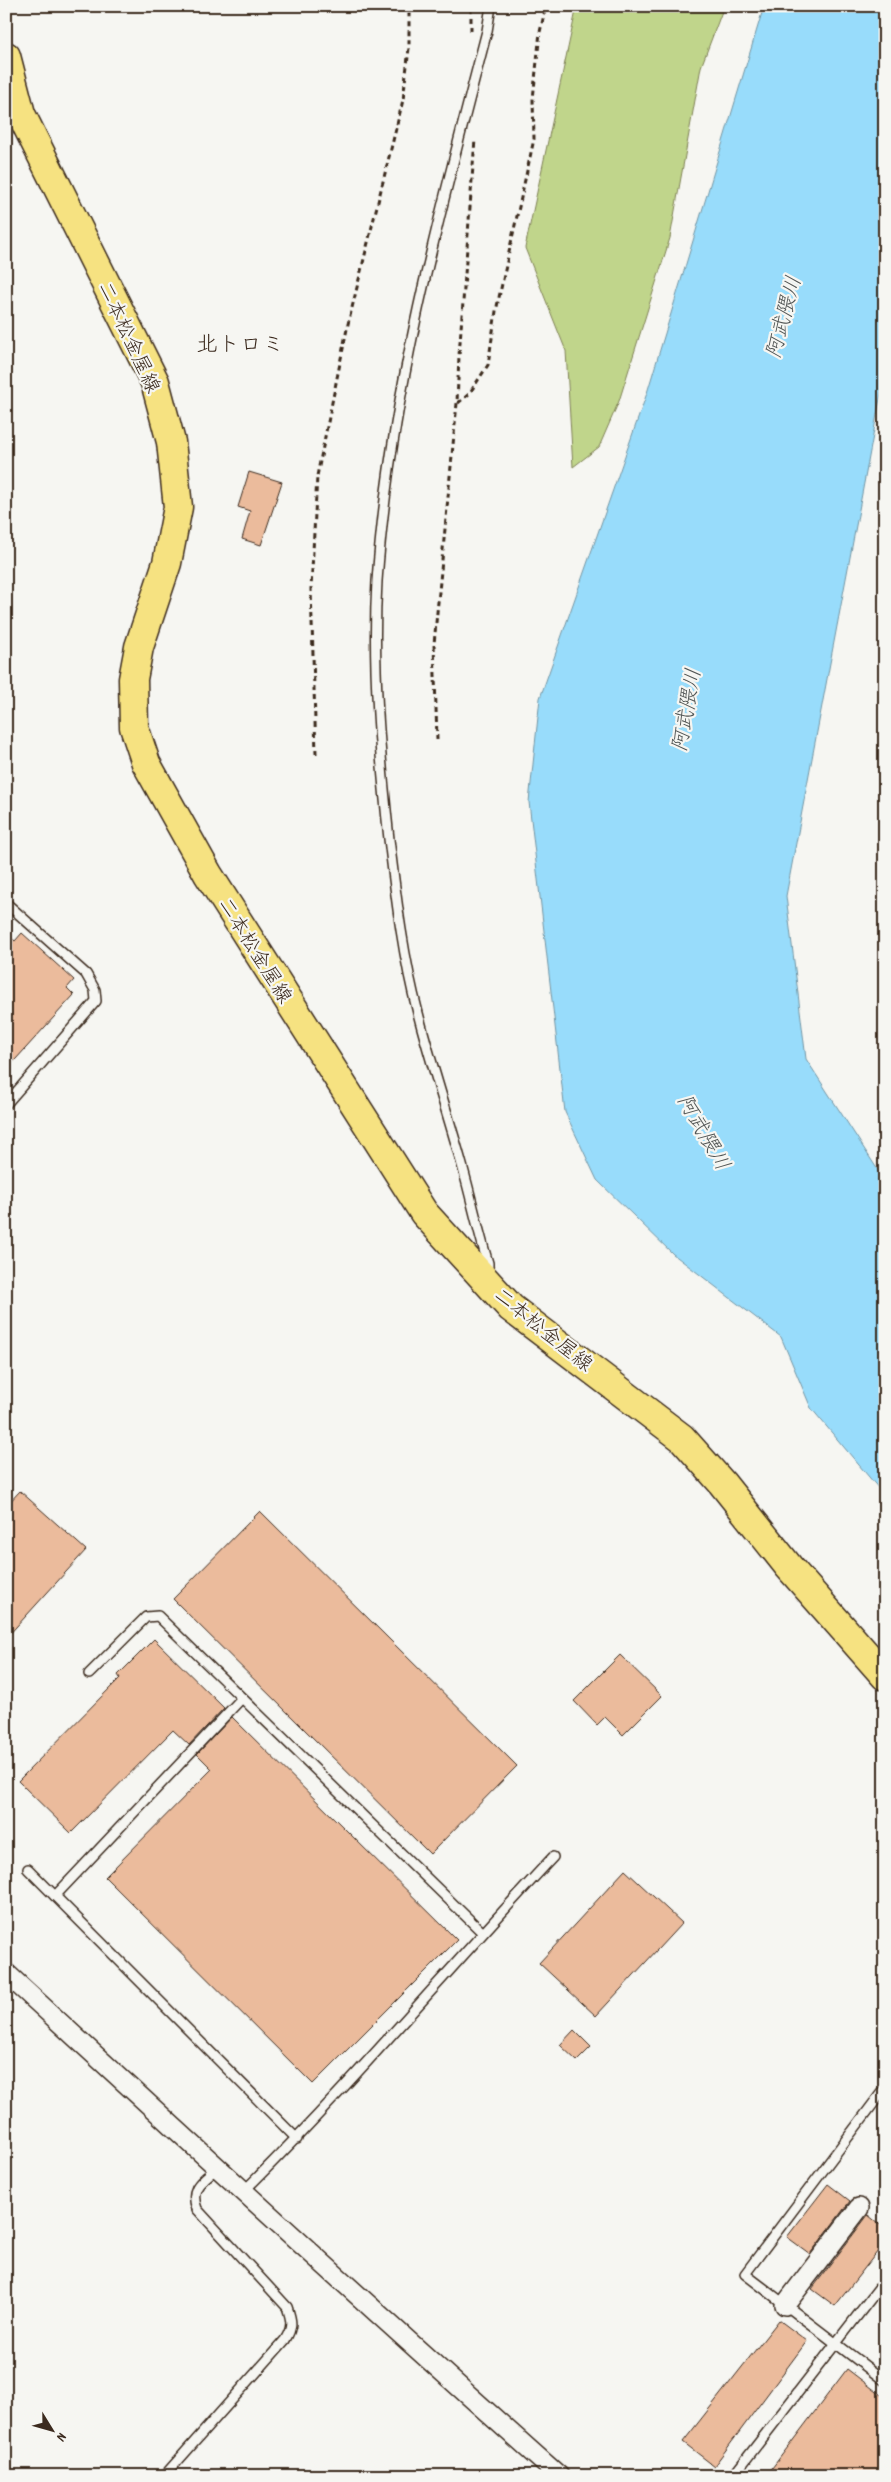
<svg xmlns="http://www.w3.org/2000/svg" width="891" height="2482" viewBox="0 0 891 2482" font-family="Dekko,'Klee One',sans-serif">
  <rect width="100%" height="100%" fill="#f6f6f2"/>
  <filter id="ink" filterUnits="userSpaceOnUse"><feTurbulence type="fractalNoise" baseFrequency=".02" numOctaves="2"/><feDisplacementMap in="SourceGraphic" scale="10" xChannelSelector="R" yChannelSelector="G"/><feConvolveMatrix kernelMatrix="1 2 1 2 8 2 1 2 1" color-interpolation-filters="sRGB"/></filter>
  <g filter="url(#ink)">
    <path fill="#c0d58b" stroke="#7e8054" d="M577,6H724L701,67L670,238L619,401L599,447L573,467L566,351L525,248Z"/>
    <path fill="#98dcfb" stroke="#7395a3" d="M764,6H885V372L786,896L806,1059L885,1181V1496L811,1408L781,1337L673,1254L597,1180L565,1112L529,802L540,698L647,393Z"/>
    <g fill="#ebbb9c" stroke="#3b2a1e">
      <path d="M249,472L282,482L261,545L242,539L250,511L238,507Z"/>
      <path d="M6,933L15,941L22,933L74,980L67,988L74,995L6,1070Z"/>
      <path d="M20,1491L86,1550L6,1638V1506Z"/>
      <path d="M260,1511L517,1766L430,1854L173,1599Z"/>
      <path d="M154,1639L224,1708L189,1745L173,1730L71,1833L18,1781L120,1678L118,1675Z"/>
      <path d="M620,1655L662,1696L623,1735L605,1717L597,1725L574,1701Z"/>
      <path d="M232,1717L457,1940L313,2084L105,1877L212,1769L197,1754Z"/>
      <path d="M625,1870L682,1923L596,2016L539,1963Z"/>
      <path d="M574,2030L591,2047L577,2061L560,2045Z"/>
      <path d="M828,2184L850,2201L810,2254L787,2237Z"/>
      <path d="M868,2215L885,2229V2242L835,2306L812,2289Z"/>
      <path d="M779,2320L807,2341L714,2466L683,2442Z"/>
      <path d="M847,2369L885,2398V2476H766Z"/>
    </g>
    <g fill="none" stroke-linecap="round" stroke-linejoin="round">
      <defs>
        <g id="service">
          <path d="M6,903L86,974L95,990L96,1001L6,1104"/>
          <path d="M488,1274V1263C478,1230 471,1197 462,1165C448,1114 431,1064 418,1013C403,957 396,897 389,839C380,754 372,666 377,581C390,394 440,212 487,31L491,6"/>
          <path d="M89,1674L146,1617L158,1616L482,1932"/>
          <path d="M28,1869L297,2139"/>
          <path d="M55,1896L242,1698"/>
          <path d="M885,2088L745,2274L885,2381"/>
          <path d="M243,2192C351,2085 449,1968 553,1857"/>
          <path d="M166,2474L285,2340C293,2327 292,2321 287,2307L197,2209C189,2187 202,2181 217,2168"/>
          <path d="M733,2476L885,2280"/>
        </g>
        <g id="minor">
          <path d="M6,1973C189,2142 372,2310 559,2476"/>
          <path d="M785,2305L859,2208"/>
        </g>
        <path id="primary" d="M6,56L21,114L155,382L171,442L178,507L167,563L139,647L133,679L134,727L146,763L208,874L424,1213L511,1308L682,1438L722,1483L789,1567L885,1676"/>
      </defs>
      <use href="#service" stroke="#3b2a1e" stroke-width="12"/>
      <use href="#minor" stroke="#3b2a1e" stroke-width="22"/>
      <use href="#primary" stroke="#3b2a1e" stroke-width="31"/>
      <g stroke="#3b2a1e" stroke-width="3" stroke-dasharray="5 4" stroke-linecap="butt">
        <path d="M471,31V6"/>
        <path d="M458,403L469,394L488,365L496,311L534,139L533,99L540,32L546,6"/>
        <path d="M437,740L434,644L457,403L459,356L475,139"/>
        <path d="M316,754L311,589L317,476L348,324L403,100L409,48V6"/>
      </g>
      <use href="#service" stroke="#f6f6f2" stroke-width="9"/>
      <use href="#minor" stroke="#f6f6f2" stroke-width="19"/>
      <use href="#primary" stroke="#f6e281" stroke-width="28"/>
    </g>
  </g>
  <g text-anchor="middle" stroke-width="4.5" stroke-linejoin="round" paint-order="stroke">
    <g font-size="20" fill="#3b2a1e" stroke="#f6f6f2">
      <text transform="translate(130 337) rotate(65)" y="7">二本松金屋線</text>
      <text transform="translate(256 950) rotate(58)" y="7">二本松金屋線</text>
      <text transform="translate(544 1329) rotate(39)" y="7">二本松金屋線</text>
    </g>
    <g font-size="21" font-style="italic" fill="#525655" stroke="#f6f6f2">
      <text transform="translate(783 317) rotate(-75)" y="7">阿武隈川</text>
      <text transform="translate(686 710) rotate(-80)" y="7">阿武隈川</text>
      <text transform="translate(704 1132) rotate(60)" y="7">阿武隈川</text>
    </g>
    <g font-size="22" fill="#3b2a1e" stroke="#f6f6f2">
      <text x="240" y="351">北トロミ</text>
    </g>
  </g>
  <rect width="891" height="2482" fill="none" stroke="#f6f6f2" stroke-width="25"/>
  <rect x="12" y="12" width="866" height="2457" fill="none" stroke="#3b2a1e" stroke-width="2" filter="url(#ink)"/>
  <g transform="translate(52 2430) rotate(127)" stroke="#f6f6f2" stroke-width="4" paint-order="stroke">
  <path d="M0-4L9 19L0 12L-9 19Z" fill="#3b2a1e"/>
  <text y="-8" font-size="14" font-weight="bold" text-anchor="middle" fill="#3b2a1e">N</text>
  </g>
</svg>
